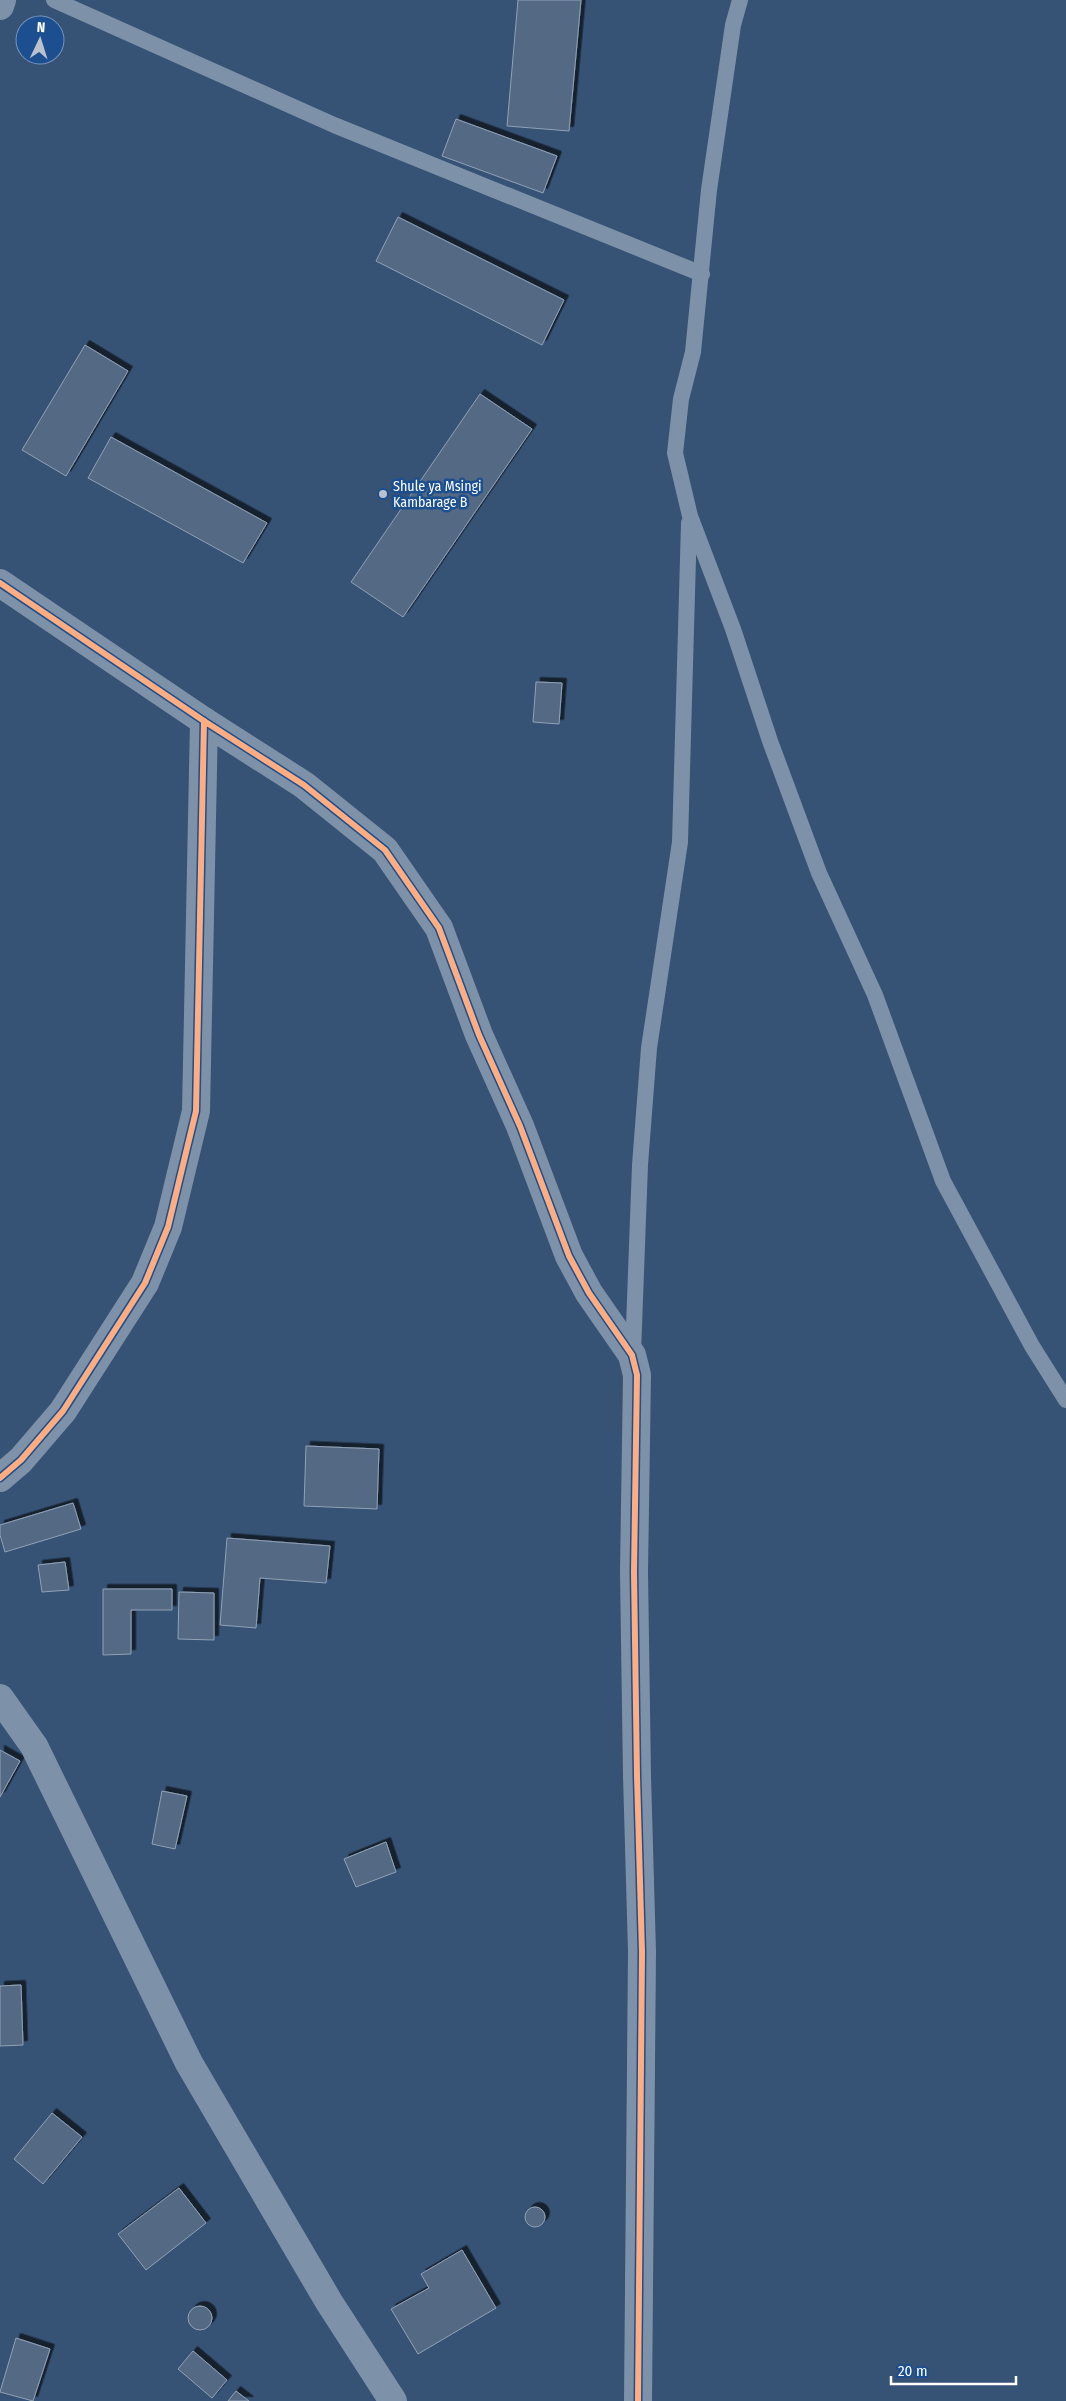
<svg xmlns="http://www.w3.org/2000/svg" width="1066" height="2401" viewBox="0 0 1066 2401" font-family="'Fira Sans Condensed',sans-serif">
  <defs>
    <filter id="shadow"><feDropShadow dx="4.5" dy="-4.5" stdDeviation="0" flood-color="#0009"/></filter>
  </defs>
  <rect width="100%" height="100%" fill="#365274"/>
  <g fill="#526984" stroke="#92a2b6" filter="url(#shadow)">
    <path d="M518,0H581L569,131L507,126Z"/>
    <path d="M456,119L557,156L543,193L442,156Z"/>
    <path d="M398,217L564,300L542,345L376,261Z"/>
    <path d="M85,345L128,371L66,476L22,450Z"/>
    <path d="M480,394L532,429L403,617L351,582Z"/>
    <path d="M111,437L267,523L243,563L88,478Z"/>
    <path d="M536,682L562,683L559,724L533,722Z"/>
    <path d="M306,1446L379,1449L377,1509L304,1506Z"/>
    <path d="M73,1503L81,1529L5,1552L0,1535V1525Z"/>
    <path d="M227,1538L330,1546L326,1583L260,1578L256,1628L220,1625Z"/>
    <path d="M65,1562L69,1590L42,1592L38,1565Z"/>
    <path d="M103,1589H172V1610H131V1654L103,1655Z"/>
    <path d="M179,1592L214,1593V1640L178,1639Z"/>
    <path d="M0,1750L20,1761L0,1797Z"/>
    <path d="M162,1791L187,1796L175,1849L152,1844Z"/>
    <path d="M386,1842L396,1872L356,1887L344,1859Z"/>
    <path d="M21,1985L23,2045L0,2046V1986Z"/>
    <path d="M52,2113L82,2137L43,2184L14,2159Z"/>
    <path d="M179,2188L206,2223L146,2270L118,2234Z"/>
    <circle cx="535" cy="2217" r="10"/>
    <path d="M462,2250L496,2308L418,2354L391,2309L429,2288L421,2274Z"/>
    <circle cx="200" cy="2318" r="12"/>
    <path d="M16,2338L50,2349L33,2401L0,2392Z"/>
    <path d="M193,2351L227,2380L212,2398L178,2369Z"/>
    <path d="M236,2391L249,2401H228Z"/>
  </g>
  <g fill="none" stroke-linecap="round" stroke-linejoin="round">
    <g stroke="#7d92a8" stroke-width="16">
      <path d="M54,0L334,125L702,274"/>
      <path d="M740,0L733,25L709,190L693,352L681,399L675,453L690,516L733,629L770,741L819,873L875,995L943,1181L1032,1346L1066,1400"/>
      <path d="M633,1353L640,1165L649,1048L680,842L689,523"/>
    </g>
    <g stroke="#7d92a8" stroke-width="28">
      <path d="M0,6L2,0"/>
      <path d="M0,583L204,721L304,785L385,850L439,928L479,1035L520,1126L569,1256L589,1293L632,1355L637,1375L634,1572L637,1776L642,1952L638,2401"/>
      <path d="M0,1478L21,1460L63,1411L145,1283L168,1227L196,1111L204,721"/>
      <path d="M0,1698L34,1746L189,2063L329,2302L393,2401"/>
    </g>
    <defs>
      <g id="cycleway">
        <path d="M0,583L204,721L304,785L385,850L439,928L479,1035L520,1126L569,1256L589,1293L632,1355L637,1375L634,1572L637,1776L642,1952L638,2401"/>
        <path d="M0,1478L21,1460L63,1411L145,1283L168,1227L196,1111L204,721"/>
      </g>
    </defs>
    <use href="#cycleway" stroke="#1b4f8f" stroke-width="9"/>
    <use href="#cycleway" stroke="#ffac80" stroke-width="6"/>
  </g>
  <circle fill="#b9c2ce" stroke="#1b4f8f" stroke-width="2" cx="383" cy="494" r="5"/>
  <g text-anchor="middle" stroke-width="5" stroke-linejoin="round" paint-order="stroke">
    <g font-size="14" fill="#fff" stroke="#1b4f8f" text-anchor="start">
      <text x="393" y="491">Shule ya Msingi<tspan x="393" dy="16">Kambarage B</tspan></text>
    </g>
  </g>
  <g transform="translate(40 40) rotate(4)"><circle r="24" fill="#1b4f8f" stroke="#7695bc"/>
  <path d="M0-4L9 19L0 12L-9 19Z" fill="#b9c2ce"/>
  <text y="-8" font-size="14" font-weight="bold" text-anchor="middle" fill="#ffffff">N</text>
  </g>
  <path d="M891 2376v8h125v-8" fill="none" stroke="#ffffff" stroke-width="2.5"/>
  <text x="898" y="2376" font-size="15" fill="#ffffff" stroke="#1b4f8f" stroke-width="4" paint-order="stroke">20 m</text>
</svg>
